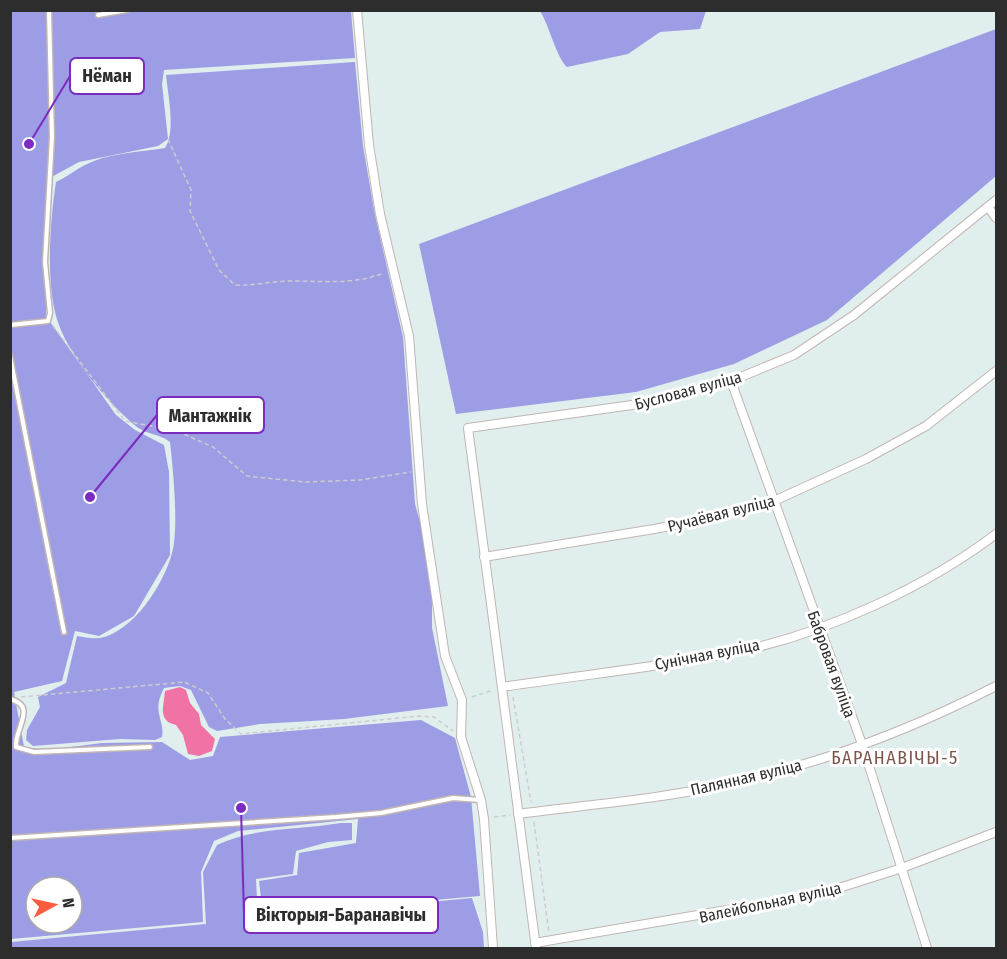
<svg xmlns="http://www.w3.org/2000/svg" width="1007" height="959" viewBox="0 0 1007 959" font-family="'Fira Sans Condensed',sans-serif">
  <rect width="100%" height="100%" fill="#e0efed"/>
  <g fill="#9c9de5" fill-rule="evenodd">
    <path d="M11,11H351L355,58L164,70L162,84L168,139L158,146L79,162L46,180V316L116,415L135,430L164,445L169,472L170,555L134,616L99,636L75,631L62,681L14,692L24,747L47,750L102,743L162,742L190,760L213,756L220,737L421,720L455,738L471,797L480,896L263,915L259,881L297,875L299,853L356,843L358,819L238,831L214,841L201,872L203,922L11,939ZM36,887H72V923H36Z"/>
    <path d="M540,11H706L700,29L660,32L628,54L567,67C557,59 549,25 540,11Z"/>
    <path d="M996,29V176L827,320L734,364L636,392L456,414L419,244Z"/>
    <path d="M355,62L363,146L375,215L403,337L415,504L432,564V628L448,706L344,719L260,724L217,731L209,727L191,690L180,686L164,688C151,713 165,718 162,737L155,740L120,739L33,746L26,740L27,730L40,707L38,697L66,683L77,636C83,637 93,639 100,638C133,632 164,584 172,553C179,530 173,468 170,442C160,434 146,434 137,427C107,403 66,353 56,316C46,278 50,221 56,182C67,177 75,170 85,165C108,153 140,152 165,148C176,132 168,95 166,75Z"/>
    <path d="M341,823H352V840L328,842L296,851L293,874L256,879L258,918L472,898L483,932L484,948H11V942L206,924L203,872L217,845C255,827 299,830 341,823Z"/>
  </g>
  <path fill="#f173a5" d="M180,687L186,690L190,703L199,714L201,725L215,739L212,751L199,756L188,754L183,735L176,725C157,721 164,706 165,691Z"/>
  <g fill="none" stroke-linecap="round" stroke-linejoin="round">
    <defs>
      <g id="service">
        <path d="M98,15L127,10"/>
        <path d="M10,325L48,321L50,313L45,262L52,137L49,10"/>
        <path d="M10,356L64,632"/>
        <path d="M10,699C38,706 14,729 16,747L34,752L150,747"/>
        <path d="M10,838L336,817L381,813L453,798L480,800"/>
      </g>
      <g id="minor">
        <path d="M357,10L369,145L380,214L409,336L422,504L445,656L462,700L461,737L481,800L484,819L493,948"/>
        <path d="M988,207L996,218"/>
        <path d="M731,381L862,744L927,948"/>
        <path d="M484,557L654,529L712,518L774,501L866,459L926,426L996,371"/>
        <path d="M502,687C581,675 662,667 741,651C828,632 926,587 996,534"/>
        <path d="M518,814C585,805 652,800 718,786C814,766 909,731 996,686"/>
        <path d="M535,943L820,894L902,868L996,832"/>
        <path d="M536,948L468,428L632,405L731,381L794,355L854,315L996,200"/>
      </g>
    </defs>
    <use href="#service" stroke="#c1b5b3" stroke-width="7"/>
    <use href="#minor" stroke="#c1b5b3" stroke-width="10"/>
    <g stroke="#cdcdcd" stroke-width="1.5" stroke-dasharray="4.5 3" stroke-linecap="butt">
      <path d="M168,139L191,190L190,211L219,270L235,285C254,286 272,281 291,281C324,281 353,285 384,273"/>
      <path d="M53,326L125,421L177,431L213,447L247,476L304,482L360,480L411,472"/>
      <path d="M21,697L184,682L208,693L225,719L241,734L419,716L434,717L453,731"/>
      <path d="M472,697L493,690"/>
      <path d="M513,697L531,802"/>
      <path d="M494,817L510,815"/>
      <path d="M534,822L549,933"/>
    </g>
    <use href="#service" stroke="#fff" stroke-width="4"/>
    <use href="#minor" stroke="#fff" stroke-width="8"/>
  </g>
  <g text-anchor="middle" stroke-width="6" stroke-linejoin="round" paint-order="stroke">
    <g font-size="16" fill="#2d2d2d" stroke="#fff">
      <text transform="translate(688 390) rotate(-15)" y="6">Бусловая вуліца</text>
      <text transform="translate(721 513) rotate(-14)" y="6">Ручаёвая вуліца</text>
      <text transform="translate(707 654) rotate(-11)" y="6">Сунічная вуліца</text>
      <text transform="translate(832 664) rotate(70)" y="6">Бабровая вуліца</text>
      <text transform="translate(746 777) rotate(-13)" y="6">Палянная вуліца</text>
      <text transform="translate(770 902) rotate(-12)" y="6">Валейбольная вуліца</text>
    </g>
    <g font-size="18" letter-spacing="1.5" fill="#7f544c" stroke="#fff">
      <text x="895" y="764">БАРАНАВІЧЫ-5</text>
    </g>
  </g>
  <path fill="none" stroke="#7b2cbf" stroke-width="2" d="M29 144L70 76M90 497L157 415M241 808L244 915"/>
  <g fill="#7b2cbf" stroke="#fff" stroke-width="2">
    <circle cx="29" cy="144" r="6"/>
    <circle cx="90" cy="497" r="6"/>
    <circle cx="241" cy="808" r="6"/>
  </g>
  <g fill="#fff" stroke="#7b2cbf" stroke-width="2">
    <rect x="70" y="58" width="74" height="36" rx="6"/>
    <rect x="157" y="397" width="107" height="36" rx="6"/>
    <rect x="244" y="897" width="194" height="36" rx="6"/>
  </g>
  <g font-size="18" text-anchor="middle" font-weight="bold" fill="#2d2d2d">
    <text x="107" y="82">Нёман</text>
    <text x="210" y="422">Мантажнік</text>
    <text x="341" y="921">Вікторыя-Баранавічы</text>
  </g>
  <rect width="1007" height="959" fill="none" stroke="#2d2d2d" stroke-width="24"/>
  <g transform="translate(54 905) rotate(82)"><circle r="28" fill="#ffffff" stroke="#ababab" stroke-width="1.5"/>
  <path d="M0-4.5L10 22L0 15L-10 22Z" fill="#fc5b3f"/>
  <text y="-9" font-size="16" font-weight="bold" text-anchor="middle" fill="#2d2d2d">N</text>
  </g>
</svg>
